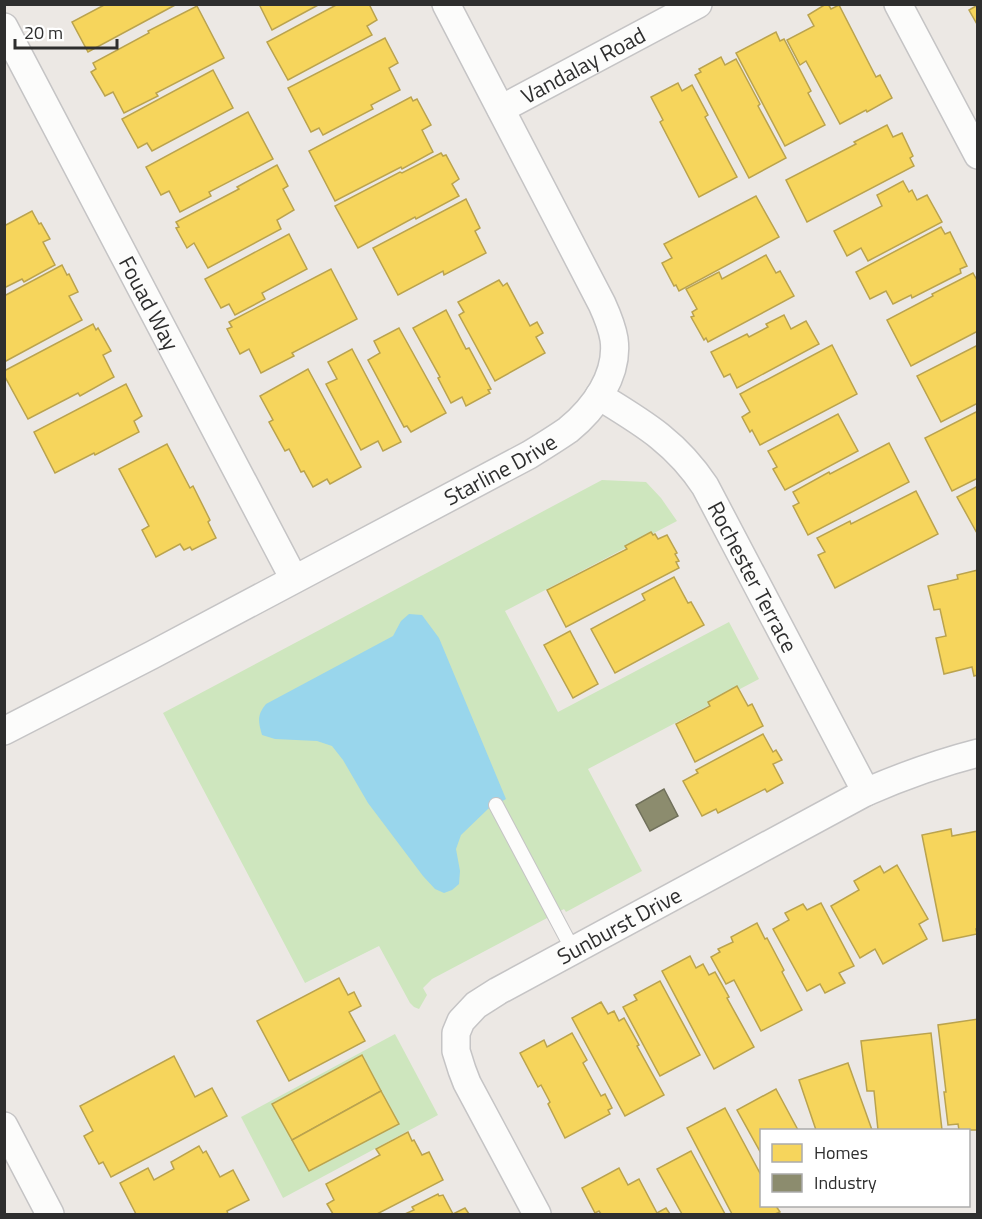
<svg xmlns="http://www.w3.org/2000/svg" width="982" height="1219" viewBox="0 0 982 1219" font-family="'Titillium Web',sans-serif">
  <rect width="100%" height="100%" fill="#ece8e4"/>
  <g fill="#cee6be">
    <path d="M602,480L646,482L661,498L677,521L505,611L558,712L729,622L759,679L588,769L642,871L566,912L564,909L432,979L423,988L427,995L419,1009L414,1007L410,1003L379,946L305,983L163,713Z"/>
    <path d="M395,1034L438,1115L283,1198L241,1117Z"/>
  </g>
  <path fill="#99d6ec" d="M409,614L422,615L439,638L506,799L488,809L461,835L456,849L460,871L459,884L452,890L444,893L435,889L423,876L368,803L343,760L332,746L317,741L275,739L262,735C258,721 257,715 266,704L393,636L401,621Z"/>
  <g fill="#f6d55c" stroke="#baa34e" stroke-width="1.5">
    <path d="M106,4H177L88,52L72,22Z"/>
    <path d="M259,4H320L272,30Z"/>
    <path d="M338,4H369L377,20L367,26L372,35L288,80L267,42Z"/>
    <path d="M826,4H828L831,9L839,5L876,77L880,75L892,98L867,112L866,110L840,124L806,61L800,65L787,40L814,26L808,15Z"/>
    <path d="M976,4H978V26L969,10L976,6Z"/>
    <path d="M197,6L224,58L156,93L158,96L124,113L113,92L105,96L91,72L96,69L93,63L149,33L148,31Z"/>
    <path d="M776,32L780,41L784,39L811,91L808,93L825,125L785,146L736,53Z"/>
    <path d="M385,38L398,63L389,68L400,90L371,105L373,109L323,135L319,128L311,132L288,88Z"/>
    <path d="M721,57L725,65L736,59L760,104L758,106L786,158L749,178L695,75L701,72L699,69Z"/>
    <path d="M213,70L233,108L152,151L147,143L138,148L122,119Z"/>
    <path d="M678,83L682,91L692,85L708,115L705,117L737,177L699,197L660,122L663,120L651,97Z"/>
    <path d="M411,97L413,101L417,99L431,125L422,130L433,152L402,169L401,167L335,201L309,151Z"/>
    <path d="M248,112L273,159L209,192L211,196L180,212L169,191L161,195L146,167Z"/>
    <path d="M887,125L893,137L902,133L913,156L910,158L914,166L807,222L786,180L856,144L854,142Z"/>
    <path d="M441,153L443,156L446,155L459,179L452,184L459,196L416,219L415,217L358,248L335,206L400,172L402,173Z"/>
    <path d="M277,165L288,186L283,189L294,210L277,220L281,229L208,268L194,243L187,248L176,228L179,227L176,222L239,189L237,187Z"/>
    <path d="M903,181L909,192L912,190L917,200L927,195L942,222L868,261L861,248L847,256L834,231L882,206L877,195Z"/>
    <path d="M756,196L779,237L679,291L676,285L674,286L662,263L672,258L664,244Z"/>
    <path d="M466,199L480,228L475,231L486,253L444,275L443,271L398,295L373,248Z"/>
    <path d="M32,211L39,224L41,223L50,239L43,242L55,265L24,282L22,279L4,288V226Z"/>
    <path d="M941,227L945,234L950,232L967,266L960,269L961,273L912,298L911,295L893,304L886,291L870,299L856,272Z"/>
    <path d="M289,234L307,269L262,293L265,299L235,315L229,304L221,308L205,279Z"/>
    <path d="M766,255L776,273L780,271L794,296L708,342L706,338L704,340L691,317L694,316L692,312L697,309L686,289L719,272L722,279Z"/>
    <path d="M62,265L67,275L69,274L78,292L69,296L82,320L6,361L4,359V296Z"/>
    <path d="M331,269L357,319L292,353L294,356L261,373L249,349L240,354L227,329L232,327L229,322Z"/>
    <path d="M973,273L978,282V331L911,366L887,320L933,296L932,294Z"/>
    <path d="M499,280L503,286L507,283L530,326L537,322L543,333L536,337L545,353L495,381L459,315L464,312L458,302Z"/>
    <path d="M446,310L466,349L469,348L491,389L488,390L490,393L466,406L462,397L451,403L438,378L440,377L413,328Z"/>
    <path d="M784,315L791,329L806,321L819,344L737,388L730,374L724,377L711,352L747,334L749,337L768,327L766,324Z"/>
    <path d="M93,324L96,330L98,328L111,351L103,355L114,377L80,396L78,393L28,419L4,375V371Z"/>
    <path d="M399,328L446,413L411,432L407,426L404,427L368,360L380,353L374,341Z"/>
    <path d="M832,345L857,394L760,445L752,430L750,432L742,417L750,412L740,394Z"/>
    <path d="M978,345V403L941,422L917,376Z"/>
    <path d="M352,349L401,442L383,451L378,441L361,450L326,384L337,379L328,362Z"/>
    <path d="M308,369L361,467L330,484L327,479L313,487L304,471L301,472L289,449L285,451L269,422L273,420L260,396Z"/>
    <path d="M126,384L142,416L134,421L139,432L95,455L94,453L55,473L34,432Z"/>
    <path d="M978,411V478L952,491L925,438Z"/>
    <path d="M838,414L858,451L785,490L773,469L777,467L768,451Z"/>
    <path d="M889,443L909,482L808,535L793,506L799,503L793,492L829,472L830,474Z"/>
    <path d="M167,444L190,488L193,486L210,520L208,522L216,538L192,550L190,547L184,550L180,544L156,557L142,530L149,526L119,469Z"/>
    <path d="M978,486V535L957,497Z"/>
    <path d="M916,491L938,534L835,588L818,555L825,552L817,538L850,521L851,524Z"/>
    <path d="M651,532L653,535L655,534L658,539L667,535L677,553L675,554L679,561L676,562L679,568L566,627L547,590L627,549L625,546Z"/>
    <path d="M978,570V675L974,676L972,667L944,674L936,638L946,636L940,609L934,610L928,586L958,579L957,575Z"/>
    <path d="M674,577L688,603L691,602L704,625L615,673L591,629L645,600L642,594Z"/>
    <path d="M570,631L598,684L573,698L544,645Z"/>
    <path d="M737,686L748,706L752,704L763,726L695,762L676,724L710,706L708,702Z"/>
    <path d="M763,734L773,752L776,750L782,760L773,764L783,783L767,792L765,789L718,813L716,809L702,816L683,781L698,773L696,770Z"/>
    <path d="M951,829L952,836L978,831V929H976L977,934L943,941L922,835Z"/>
    <path d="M897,865L928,919L919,924L927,939L883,964L875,949L860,958L831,906L859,890L854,881L880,866L884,873Z"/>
    <path d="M821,903L854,966L839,973L845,983L825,993L820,984L807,991L773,929L789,920L785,913L803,904L807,910Z"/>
    <path d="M757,923L765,939L767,938L784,970L782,972L802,1010L761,1031L734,980L726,984L711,957L720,952L718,949L733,942L731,937Z"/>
    <path d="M690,956L696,968L703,964L709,975L715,972L729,997L727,998L754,1047L714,1069L662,971Z"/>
    <path d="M339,978L348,995L354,992L361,1006L349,1012L365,1041L289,1081L257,1021Z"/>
    <path d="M660,981L700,1055L660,1076L623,1007L637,1000L634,995Z"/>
    <path d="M601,1002L608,1014L614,1011L619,1021L624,1018L639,1045L637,1046L664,1095L625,1116L572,1018Z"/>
    <path d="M978,1019V1130H959L958,1124L948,1125L944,1092H946L938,1025Z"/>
    <path d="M572,1033L587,1060L583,1063L601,1096L605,1094L612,1108L608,1110L610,1114L565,1138L548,1104L550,1102L541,1085L538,1087L520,1053L544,1040L547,1047Z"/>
    <path d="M931,1033L942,1130H878L874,1091H867L861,1041Z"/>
    <path d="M362,1055L381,1091L292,1140L272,1104Z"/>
    <path d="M174,1056L195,1097L212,1088L227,1116L111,1177L103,1162L99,1164L84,1136L93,1131L80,1106Z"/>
    <path d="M848,1063L872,1130H816L799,1080Z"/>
    <path d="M776,1089L798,1130H762V1155L737,1110Z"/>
    <path d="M381,1091L399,1124L309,1171L292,1140Z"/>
    <path d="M725,1108L762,1177V1206H776L780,1212L775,1214H732L687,1128Z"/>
    <path d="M408,1132L412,1141L414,1140L422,1155L429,1152L443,1180L377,1214H333L327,1204L334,1200L326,1184L380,1155L376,1149Z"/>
    <path d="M199,1146L203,1153L206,1151L220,1177L233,1170L249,1200L227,1211L228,1214H136L120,1183L148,1168L154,1180L174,1169L171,1162Z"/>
    <path d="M691,1151L725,1214H682L657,1169Z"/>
    <path d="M619,1168L628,1185L639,1179L657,1213L666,1208L670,1214H601L599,1211L595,1213L582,1188Z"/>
    <path d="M438,1194L439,1196L443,1195L453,1214L465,1208L469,1214H405L414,1210L412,1207Z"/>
  </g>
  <path fill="#8c8c6e" stroke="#70705b" stroke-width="1.5" d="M664,789L678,816L650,831L636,805Z"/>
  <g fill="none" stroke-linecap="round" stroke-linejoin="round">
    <defs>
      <path id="lane" d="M496,805L573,950"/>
      <g id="street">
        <path d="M898,4L978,155"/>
        <path id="s1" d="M4,27L294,579"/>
        <path id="s2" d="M501,109L698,4"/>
        <path id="s3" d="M599,396C643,423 676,442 705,486L866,792"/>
        <path id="s4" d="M4,731L152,655L529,455C542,447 555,439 568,430C594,409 619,375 614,339C612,327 607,315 602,304L446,4"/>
        <path d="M4,1126L50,1214"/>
        <path id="s5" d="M537,1214L467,1083L462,1070L456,1051V1033L461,1021L476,1005L498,991L866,792C903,776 939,763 978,753"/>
      </g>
    </defs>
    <use href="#lane" stroke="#c5c4c5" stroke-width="16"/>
    <use href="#street" stroke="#c5c4c5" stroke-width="30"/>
    <use href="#lane" stroke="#fcfcfb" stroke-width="14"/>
    <use href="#street" stroke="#fcfcfb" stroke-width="27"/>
  </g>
  <g text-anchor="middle" stroke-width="6" stroke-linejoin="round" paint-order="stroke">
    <g font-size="22" fill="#2e2e2e" stroke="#fff">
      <text dy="8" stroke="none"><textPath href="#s2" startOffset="93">Vandalay Road</textPath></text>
      <text dy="8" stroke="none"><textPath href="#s1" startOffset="312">Fouad Way</textPath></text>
      <text dy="8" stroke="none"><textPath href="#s4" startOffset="561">Starline Drive</textPath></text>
      <text dy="8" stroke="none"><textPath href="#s3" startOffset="243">Rochester Terrace</textPath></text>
      <text dy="8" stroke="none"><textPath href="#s5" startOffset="399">Sunburst Drive</textPath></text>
    </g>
  </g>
  <rect width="982" height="1219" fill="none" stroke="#2e2e2e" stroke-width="12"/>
  <rect x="760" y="1129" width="210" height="78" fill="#ffffff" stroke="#ababab" stroke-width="1.5"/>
  <rect x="772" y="1144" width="30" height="18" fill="#f6d55c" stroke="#ababab" stroke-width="1.5"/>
  <text x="814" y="1159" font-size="18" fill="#2e2e2e">Homes</text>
  <rect x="772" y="1174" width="30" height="18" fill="#8c8c6e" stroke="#ababab" stroke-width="1.5"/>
  <text x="814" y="1189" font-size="18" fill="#2e2e2e">Industry</text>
  <path d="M15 39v9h102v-9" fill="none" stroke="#2e2e2e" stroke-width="3"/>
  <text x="24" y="39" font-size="18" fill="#2e2e2e" stroke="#ffffff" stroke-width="4.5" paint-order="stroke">20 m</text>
</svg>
